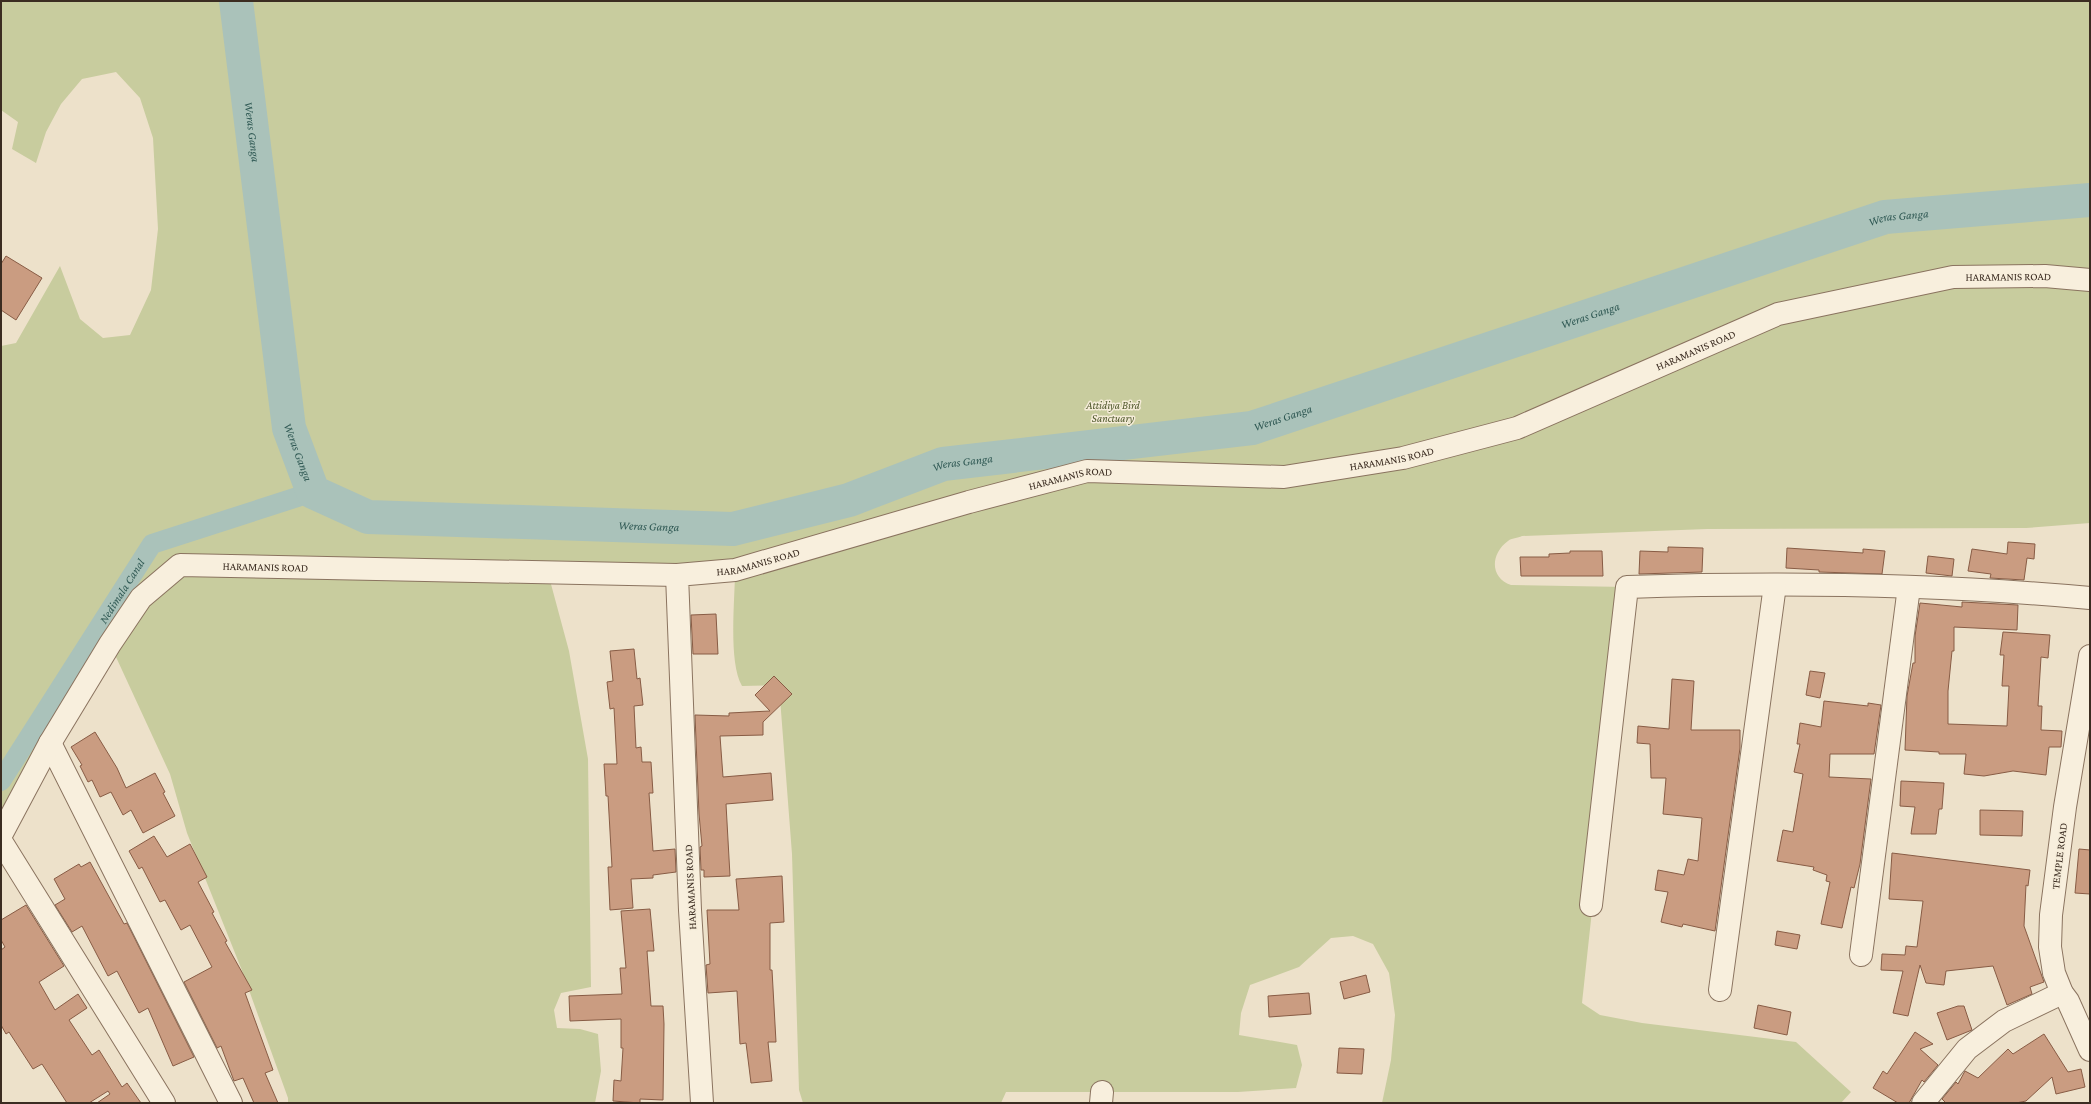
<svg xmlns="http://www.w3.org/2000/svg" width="2091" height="1104" viewBox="0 0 2091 1104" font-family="'Crimson Pro',serif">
  <rect width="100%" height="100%" fill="#ede1ca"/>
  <path fill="#c8cc9e" d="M1,1H2090V523L2026,528L1707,529L1522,536C1518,538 1511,538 1508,541C1490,554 1490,578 1511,585L1627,587L1582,1003L1600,1015L1642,1023L1796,1042L1851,1092L1841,1103H1382L1391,1060L1395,1015L1389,973L1373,944L1353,936L1331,938L1299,967L1250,985L1241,1013L1239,1035L1297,1045L1302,1065L1296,1088L1238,1092H1006L1001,1103H803L799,1090L792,854L779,685L742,686C728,662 735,599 735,571L548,573L569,651L588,759L591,987L561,993L554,1010L557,1028L580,1029L598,1034L601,1071L595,1103H288V1098L241,968L187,833L170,774L110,644L1,835V346L16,343L60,266L80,319L103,338L130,335L151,290L158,229L153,138L140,98L116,72L82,79L61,104L46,132L36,163L12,149L18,122L1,110Z"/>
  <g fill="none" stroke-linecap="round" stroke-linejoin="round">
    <path stroke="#aac2ba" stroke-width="20" id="s1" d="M1,781L152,544L313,492"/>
    <path stroke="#aac2ba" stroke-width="34" id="s2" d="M236,1L289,428L313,492L368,517L733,529L849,500L943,464L1252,428L1885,217L2090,200"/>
  </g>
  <g fill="#ca9c81" stroke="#885c45">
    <path d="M6,256L42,278L16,320L1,310V264Z"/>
    <path d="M2008,542L2035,544L2034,559L2027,558L2024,580L1990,578L1991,574L1968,571L1972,549L2007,554Z"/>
    <path d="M1668,547L1703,548L1702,572L1639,574L1640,551L1668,552Z"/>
    <path d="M1787,548L1863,553V549L1885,551L1882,574L1819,572V570L1786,568Z"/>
    <path d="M1570,551H1602L1603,576H1521L1520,557H1549V554L1570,553Z"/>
    <path d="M1928,556L1954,559L1952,576L1926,573Z"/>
    <path d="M1962,602L2018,605L2017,630L1954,627V651H1952L1948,691V724L2007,726L2009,686H2002L2004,655H2000L2003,632L2050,635L2048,658L2041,657L2038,706H2042L2041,730L2062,731L2061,747H2049L2046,775L2013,771L1984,776L1964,774L1966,754H1939V752L1905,750L1907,696L1913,663H1915V636L1920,603L1962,607Z"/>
    <path d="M716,614L718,654H693L691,615Z"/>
    <path d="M634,649L637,679L640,678L643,705L634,706L636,748L641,747L642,762H651L653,793H649L653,851L675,849L676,872L653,875V878L631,879L633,908L610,910L608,867H612L608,796H606L604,764H617L614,708L610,709L607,682L613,681L610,651Z"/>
    <path d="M1810,671L1825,673L1820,698L1806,695Z"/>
    <path d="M774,676L792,694L763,722V735L720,736L723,777L771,773L773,800L726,804L730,876L704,877V870H701L700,847L702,846L699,814L695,715L729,716V713L770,711L755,695Z"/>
    <path d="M1672,679L1694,681L1691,730H1740V748L1715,931L1683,924L1682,927L1661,922L1668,892L1655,890L1658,870L1684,875L1688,859L1698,861L1702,818L1663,814L1666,778H1651L1650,744L1637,743L1638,726L1669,729Z"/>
    <path d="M1824,701L1868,706V703L1881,705L1874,754H1830L1829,777L1871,779L1860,864L1854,888L1851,887L1842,928L1821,924L1830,882L1826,881L1827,875L1813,870L1814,867L1777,861L1783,830L1793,832L1803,774L1794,772L1800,744H1797L1800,723L1821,727Z"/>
    <path d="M95,732L117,768L126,788L155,773L165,792L163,793L175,816L143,833L131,810L123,815L111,792L100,797L92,780L88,782L80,766L82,765L71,747Z"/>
    <path d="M1901,781L1944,783L1942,809H1939L1936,834H1911L1915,807L1900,806Z"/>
    <path d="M1980,810L2023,811L2022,836L1980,835Z"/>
    <path d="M154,836L167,857L190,844L207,877L198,882L214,912L212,913L227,941L225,942L252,990L245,993L273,1070L265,1073L278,1103H254L243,1078L234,1081L221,1046L217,1048L184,982L212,967L190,925L181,930L165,900L160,902L142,867L139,869L129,851Z"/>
    <path d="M2079,849L2090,850V894L2075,893Z"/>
    <path d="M1892,853L2030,870L2028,886L2026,885L2024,926L2044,982L2030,987L2032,994L2007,1005L1993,966L1946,971L1944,985L1926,983L1920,965L1908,1016L1893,1013L1903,971L1881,970L1882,954L1905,955L1906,946L1917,947L1923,901L1889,899Z"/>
    <path d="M90,862L124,924L127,923L194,1057L173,1066L148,1008L139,1013L117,971L108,976L82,926L72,932L55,905L65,899L54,879L79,864L81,867Z"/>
    <path d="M782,876L784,922L770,923V970H772L776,1042H768L772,1081L751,1083L746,1043L740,1044L737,991L708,993L706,965L710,964L707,910H739L736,879Z"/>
    <path d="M26,905L64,966L39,982L55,1010L78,994L87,1008L69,1020L92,1055L99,1050L122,1087L127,1083L141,1103H97L110,1094L108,1091L89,1103H67L42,1064L33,1069L9,1032L6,1034L1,1025V950L5,947L1,940V920Z"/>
    <path d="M650,909L654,951H647L651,1006H663L664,1024L663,1100L640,1099V1103L613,1101L614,1080L621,1081L623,1048H621V1019L570,1021L569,996L622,994L620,968H626L621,911Z"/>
    <path d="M1777,931L1800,935L1797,949L1775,945Z"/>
    <path d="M1366,975L1370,992L1344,999L1340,982Z"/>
    <path d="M1309,993L1311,1014L1269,1017L1268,996Z"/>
    <path d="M1758,1005L1791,1012L1787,1035L1754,1028Z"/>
    <path d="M1958,1006H1964L1972,1030L1947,1040L1937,1013Z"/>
    <path d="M1915,1032L1933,1044L1920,1049L1938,1065L1924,1082L1922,1080L1909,1103H1898L1873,1088L1883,1071L1887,1074Z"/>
    <path d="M2044,1034L2068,1072L2081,1069L2085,1087L2056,1094L2052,1077L2026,1101L2016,1103H1946L1942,1099L1956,1082L1958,1084L1965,1071L1978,1078L2008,1049L2013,1054Z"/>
    <path d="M1339,1048L1364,1049L1362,1074L1337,1073Z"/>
  </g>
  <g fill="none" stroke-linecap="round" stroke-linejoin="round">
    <defs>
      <g id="minor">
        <path d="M50,743L231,1103"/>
        <path id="s3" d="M1,835L50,743L110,644L141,598L180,565L677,575"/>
        <path d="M1,841L164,1103"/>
        <path d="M1591,905L1627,587C1781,582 1936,584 2090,598"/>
        <path d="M1861,955L1909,587"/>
        <path d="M1720,990L1775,585"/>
        <path id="s4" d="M702,1103L690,910L677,575L735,570L969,502L1087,471L1284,477L1403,458L1517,428L1778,314L1953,277L2045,276L2090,280"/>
        <path d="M1101,1103L1102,1092"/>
        <path d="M1923,1103L1967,1049L2004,1021L2062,993"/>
      </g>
      <path id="tertiary" d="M2090,656L2065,807L2051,915L2050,947L2054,973L2062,993L2068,1001L2090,1050"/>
    </defs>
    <use href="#minor" stroke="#8a735f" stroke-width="24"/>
    <use href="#tertiary" stroke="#8a735f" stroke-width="24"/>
    <use href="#minor" stroke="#f8efdd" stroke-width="22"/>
    <use href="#tertiary" stroke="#f8efdd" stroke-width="22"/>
  </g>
  <g text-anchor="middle" stroke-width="3" stroke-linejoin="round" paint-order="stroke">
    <g font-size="11" fill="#3b2c21" stroke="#f5ecd9">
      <text dy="4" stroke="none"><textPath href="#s4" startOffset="1907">HARAMANIS ROAD</textPath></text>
      <text dy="4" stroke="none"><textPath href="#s4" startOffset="1583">HARAMANIS ROAD</textPath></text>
      <text dy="4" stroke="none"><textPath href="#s4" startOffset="1259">HARAMANIS ROAD</textPath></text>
      <text dy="4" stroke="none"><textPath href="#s4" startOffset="935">HARAMANIS ROAD</textPath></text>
      <text dy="4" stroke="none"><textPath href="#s4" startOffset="611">HARAMANIS ROAD</textPath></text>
      <text dy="4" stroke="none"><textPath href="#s3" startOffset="412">HARAMANIS ROAD</textPath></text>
      <text transform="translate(2059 856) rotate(-83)" y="4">TEMPLE ROAD</text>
      <text transform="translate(690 887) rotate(-93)" y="4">HARAMANIS ROAD</text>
    </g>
    <g font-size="11" font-style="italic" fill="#4d5629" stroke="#f5ecd9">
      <text x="1113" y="409">Attidiya Bird<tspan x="1113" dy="13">Sanctuary</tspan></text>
    </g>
    <g font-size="12" font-style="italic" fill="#315a55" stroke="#f5ecd9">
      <text dy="4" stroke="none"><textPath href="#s2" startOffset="132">Weras Ganga</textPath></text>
      <text dy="4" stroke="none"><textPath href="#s2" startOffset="2136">Weras Ganga</textPath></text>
      <text dy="4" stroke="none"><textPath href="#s2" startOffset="1812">Weras Ganga</textPath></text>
      <text dy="4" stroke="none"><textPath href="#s2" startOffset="1488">Weras Ganga</textPath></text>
      <text dy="4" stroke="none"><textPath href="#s2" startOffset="456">Weras Ganga</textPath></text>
      <text dy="4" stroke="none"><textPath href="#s2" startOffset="1164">Weras Ganga</textPath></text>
      <text dy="4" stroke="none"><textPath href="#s2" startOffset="840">Weras Ganga</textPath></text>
      <text dy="4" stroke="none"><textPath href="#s1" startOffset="225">Nedimala Canal</textPath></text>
    </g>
  </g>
  <rect width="2091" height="1104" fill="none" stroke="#3b2c21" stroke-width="4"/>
</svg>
